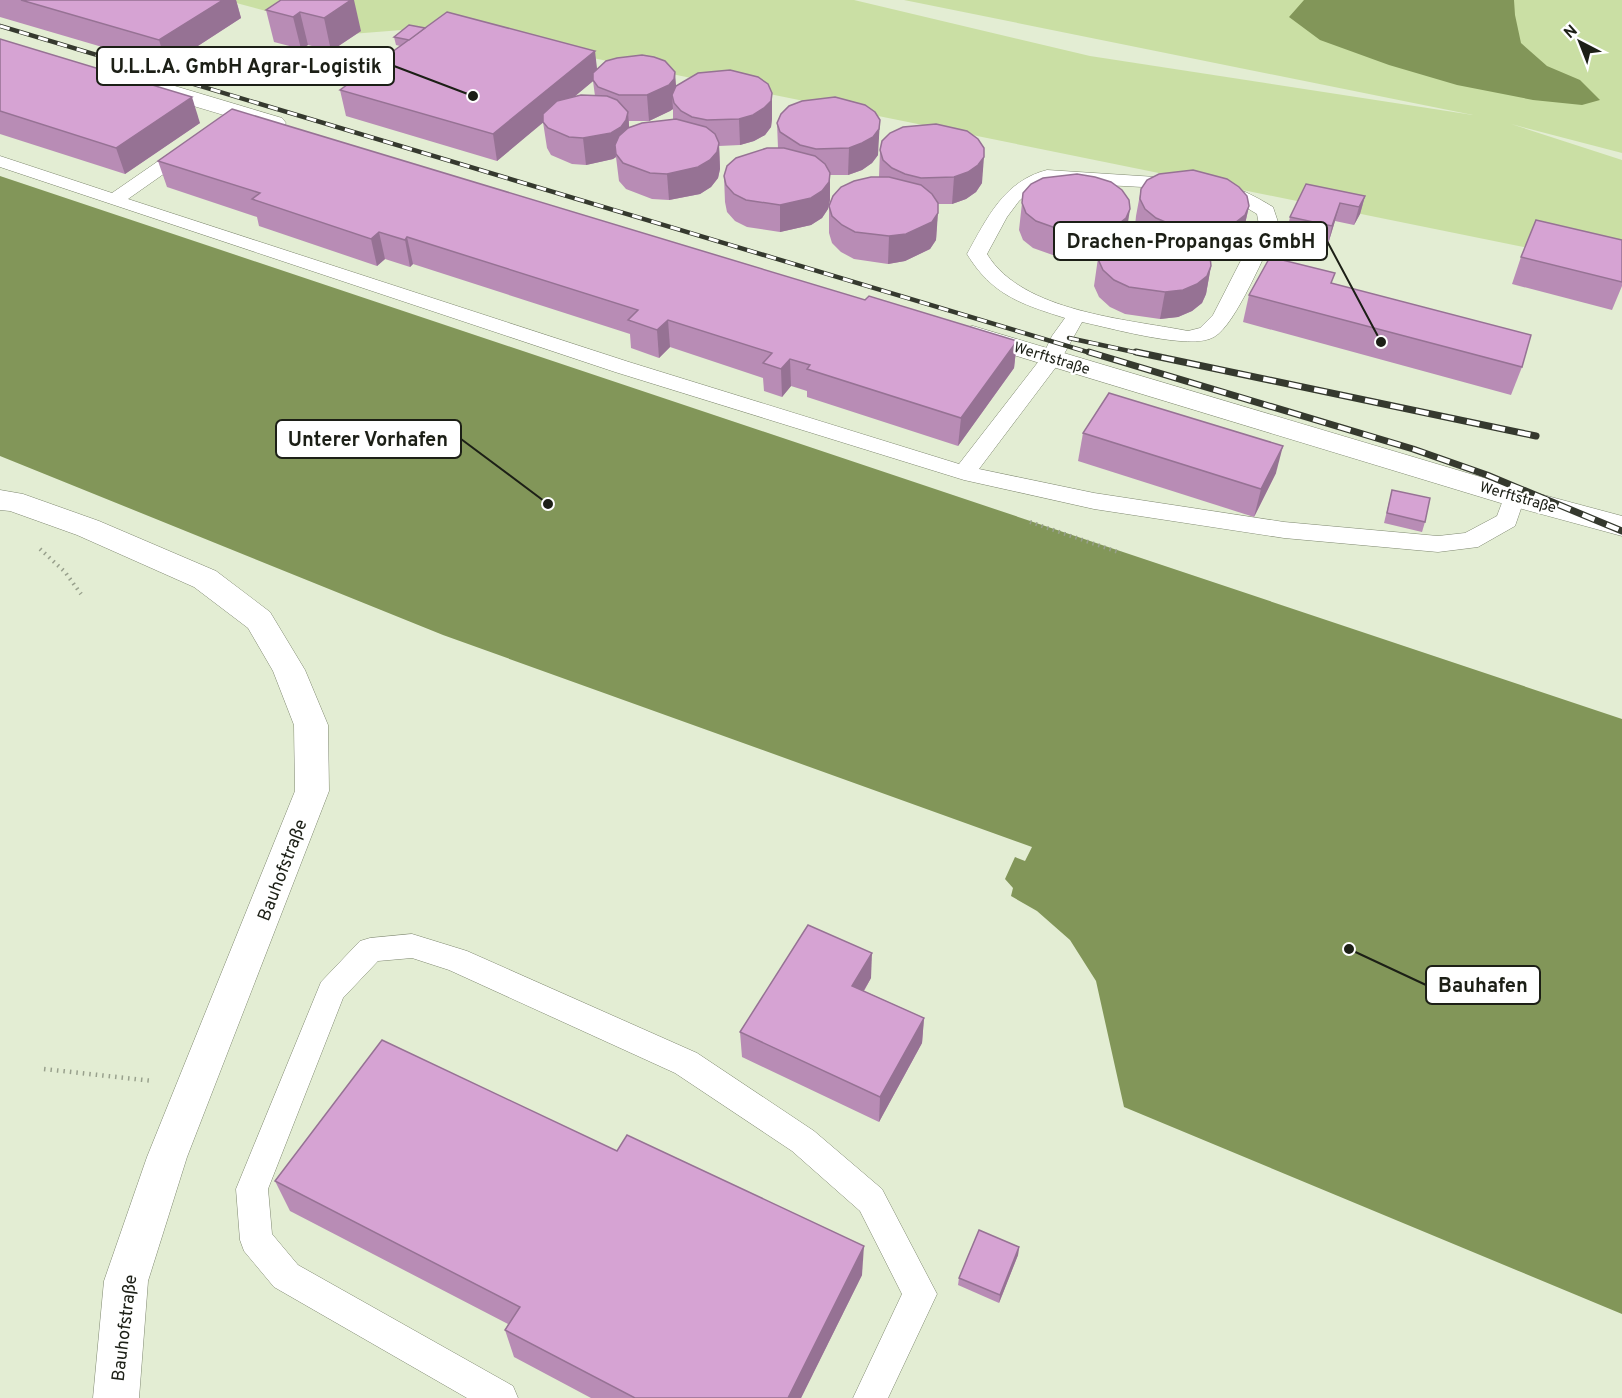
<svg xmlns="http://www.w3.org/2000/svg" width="1622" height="1398" viewBox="0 0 1622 1398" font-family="Overpass,sans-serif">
  <rect width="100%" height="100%" fill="#e3edd3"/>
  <path fill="#cadfa4" d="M225,0H854L1090,56L1473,115L904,0H1622V153L1511,124L1622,160V267L440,27L351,34Z"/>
  <g fill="#829659">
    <path d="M1304,0H1514L1515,15L1521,43L1547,66L1580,80L1600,100L1582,105L1533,100L1457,85L1389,65L1320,40L1289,17Z"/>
    <path d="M0,176L1622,719V1314L1124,1107L1096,981L1070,940L1037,911L1011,896L1013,888L1005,879L1015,857L1025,861L1032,847L443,635L0,456Z"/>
  </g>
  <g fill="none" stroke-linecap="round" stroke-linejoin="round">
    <defs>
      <g id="lane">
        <path d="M189,143L195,144L198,148L195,152L128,199L629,362L959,464L1042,357L1052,336L1065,318C1021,304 992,295 967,254C987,218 1004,181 1047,170L1187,179L1189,183L1187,187L1180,189L1049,182L1028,193L1019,201L1007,217L987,254C1022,312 1127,319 1188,331L1200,328L1213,315L1259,225L1257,214L1237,202L1209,194L1207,190L1209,186C1230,181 1256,197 1273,207L1279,225C1266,250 1236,325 1214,337C1191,351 1111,328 1082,322L1059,363L979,469L1094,493L1284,522L1438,536L1465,533L1497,516L1506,492L1514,489L1522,492L1525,497L1515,526L1478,547L1438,552L1284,538L1094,509L964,480L615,372L0,167V156L112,193L183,144Z"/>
        <path d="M412,934L467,951L697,1053L814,1131L882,1189L937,1294L888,1398H853L902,1294L860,1211L792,1151L675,1073L449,970L412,958L378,961L343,998L268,1189L272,1234L298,1265L513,1386L518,1398H467L274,1287L244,1251L240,1240L236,1189L321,982L360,941L370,938Z"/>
      </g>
      <g id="street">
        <path d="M148,78L282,118L286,123L282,128L274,130L140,90L137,85L140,80Z"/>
        <path d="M973,326L1521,489L1622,516V536L1504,504L964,340L960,334L964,328Z"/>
        <path d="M0,490L23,494L99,521L216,571L270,612L305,670L328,725L329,791L187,1157L148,1281L139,1398H93L104,1281L147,1157L295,791L294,725L273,671L248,628L194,587L77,535L10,511L0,510Z"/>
      </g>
    </defs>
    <use href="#lane" stroke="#7f8870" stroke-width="1"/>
    <use href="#street" stroke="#7f8870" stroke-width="1"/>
    <g stroke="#98a08c" stroke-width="4" stroke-dasharray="1.5 4.5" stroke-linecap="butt">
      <path d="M1030,522L1121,553"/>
      <path d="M40,549L65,572L81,594"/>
    </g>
    <path stroke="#98a08c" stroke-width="4.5" stroke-dasharray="1.5 5" stroke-linecap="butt" d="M44,1069L153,1081"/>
    <use href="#lane" fill="#fff" fill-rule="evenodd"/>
    <use href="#street" fill="#fff" fill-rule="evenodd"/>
    <defs>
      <g id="rail-far1">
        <path d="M0,26L1094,354"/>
        <path d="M1069,338L1143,354"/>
      </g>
      <g id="rail">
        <path d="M1089,352L1413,449L1487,475L1622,531"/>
        <path d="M1136,352L1536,436"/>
      </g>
    </defs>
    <use href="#rail-far1" stroke="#35392e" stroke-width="4.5"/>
    <use href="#rail" stroke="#35392e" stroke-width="7"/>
    <use href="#rail-far1" stroke="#fff" stroke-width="3" stroke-dasharray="10" stroke-linecap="butt"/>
    <use href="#rail" stroke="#fff" stroke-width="4.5" stroke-dasharray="13" stroke-linecap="butt"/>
  </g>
  <g fill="#b88cb5" fill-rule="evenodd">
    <path d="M0,0H236L241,18L167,66L0,17Z"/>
    <path d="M281,0L361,31L331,51L308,45L301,49L274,42L266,10Z"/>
    <path d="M394,37L597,70L676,86L772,119L771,127L765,135L754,141L740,145L719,146L720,169L718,178L711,187L700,194L669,200L652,199L626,189L619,181L616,157L613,159L586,165L572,164L551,155L547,148L543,122L497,161L346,116L340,90L400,46L396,45ZM593,81L595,96L574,97ZM673,109V119L629,128V121H649L670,111Z"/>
    <path d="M0,39L200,123L125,174L0,134Z"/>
    <path d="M777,123L878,155L872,163L862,170L848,175H830V200L828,209L822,218L811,225L780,232L747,227L735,221L727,212L725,202L724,176L778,148Z"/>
    <path d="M880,150L982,183L976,192L966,199L952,204H938L936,240L930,249L905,261L888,264L854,259L841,252L832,243L829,233V206L879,177Z"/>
    <path d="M158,161L865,300L1017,341L1014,368L958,446L807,397V391L791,386L782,397L764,391L763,378L670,347L659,358L631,348L630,334L413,264L410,267L385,259L377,266L259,226L257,217L167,187Z"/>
    <path d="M1141,189L1249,206L1243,233L1239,241L1230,249L1216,254L1209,255L1211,266L1206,294L1202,303L1192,311L1178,317L1160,319L1125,314L1110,307L1099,297L1094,286L1098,258L1064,259L1033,248L1023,240L1019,230L1022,203L1127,231L1137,230L1135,226L1136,216Z"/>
    <path d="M1365,196L1360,214L1354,225L1335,221L1328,244L1286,236L1290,217Z"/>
    <path d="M1521,257L1622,282V286L1612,310L1512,284Z"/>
    <path d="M1332,283L1522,367L1511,395L1243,322L1249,295Z"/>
    <path d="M1083,433L1276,473L1254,517L1078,461Z"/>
    <path d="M1392,490L1425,522L1422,532L1384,523Z"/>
    <path d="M871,978L864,991L924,1018L922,1043L879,1122L742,1057L740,1032Z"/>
    <path d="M617,1151L862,1275L801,1398H591L514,1357L505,1330L508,1324L290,1211L275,1181Z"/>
    <path d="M1019,1247L1018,1255L999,1303L958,1285L959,1278Z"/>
  </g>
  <g fill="#967294">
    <path d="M223,0H236L241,18L167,66L159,40Z"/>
    <path d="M351,0H354L361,31L331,51L324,18Z"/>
    <path d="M300,12L308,45L301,49L293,17Z"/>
    <path d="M595,51L598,77L497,161L493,134Z"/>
    <path d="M675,72L677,98L672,95L673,109L670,111L649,121L647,95Z"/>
    <path d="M772,93V119L771,127L765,135L754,141L740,145L739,119Z"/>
    <path d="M192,97L200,123L125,174L116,148Z"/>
    <path d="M628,112L630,139L615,145L616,157L613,159L586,165L583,138Z"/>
    <path d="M880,120L878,155L872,163L862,170L848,175L849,148Z"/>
    <path d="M719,143L720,169L718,178L711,187L700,194L669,200L667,174Z"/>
    <path d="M984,157L982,183L976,192L966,199L952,204L954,177Z"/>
    <path d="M830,173V200L828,209L822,218L811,225L780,232V205Z"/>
    <path d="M1365,196L1360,214L1354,225L1359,207Z"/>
    <path d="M1340,203L1335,221L1328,244L1332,226Z"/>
    <path d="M1249,206L1243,233L1239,241L1230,249L1216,254L1200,256L1205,229Z"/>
    <path d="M1130,209L1126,236L1098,258L1102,231Z"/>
    <path d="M938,213L936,240L930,249L905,261L888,264L889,236Z"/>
    <path d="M379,232L385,259L377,266L371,239Z"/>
    <path d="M407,237L413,264L410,267L405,240Z"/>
    <path d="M1211,266L1206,294L1202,303L1192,311L1178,317L1160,319L1165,292Z"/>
    <path d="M668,320L670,347L659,358L657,330Z"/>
    <path d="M1017,341L1014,368L958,446L961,418Z"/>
    <path d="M790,359L791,386L782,397L781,369Z"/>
    <path d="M1283,446L1276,473L1254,517L1261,489Z"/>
    <path d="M872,953L871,978L852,1011V986Z"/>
    <path d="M924,1018L922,1043L879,1122L880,1097Z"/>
    <path d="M864,1246L862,1275L801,1398H788Z"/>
    <path d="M1019,1247L1018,1255L999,1303L1000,1295Z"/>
  </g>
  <g fill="#d6a3d3" stroke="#967294" stroke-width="1.5">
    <path d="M21,0H223L159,40Z"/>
    <path d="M281,0H351L324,18L300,12L293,17L266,10Z"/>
    <path d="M447,12L595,51L493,134L340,90Z"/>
    <path d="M409,25L425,28L409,40L394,37Z"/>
    <path d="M0,39L192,97L116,148L0,111Z"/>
    <path d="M642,55L654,57L665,61L675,72L674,79L669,85L647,95H619L598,87L593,80V73L606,61L617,58Z"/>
    <path d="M730,70L758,77L768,84L772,93L771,101L764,108L753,115L739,119L707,120L692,117L681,111L674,103L672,95L676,86L698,73Z"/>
    <path d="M581,95L607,96L617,100L628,112L626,120L621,127L611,133L583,138L569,137L548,128L543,122V114L557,101Z"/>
    <path d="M835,97L865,105L875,112L880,120L879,129L873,137L862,143L849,148L816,149L800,145L780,132L777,123L781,114L789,106L802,101Z"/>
    <path d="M232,109L865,300L869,296L1017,341L961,418L807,369L810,365L790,359L781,369L763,363L772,353L668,320L657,330L628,320L638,310L407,237L405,240L379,232L371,239L252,199L260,193L158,161Z"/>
    <path d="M676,119L706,127L715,134L719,143L717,152L710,160L698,167L667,174L650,173L623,163L616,154L615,145L619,136L628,128L642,123Z"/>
    <path d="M936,124L967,131L978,139L984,148V157L978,165L968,172L954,177L921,178L905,174L892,168L883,160L880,150L882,141L890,133L903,127Z"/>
    <path d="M767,148H784L815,156L825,164L830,173L829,182L822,191L811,198L780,205L746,200L734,194L726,185L724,176L727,166L736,158Z"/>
    <path d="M1193,170L1227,179L1239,187L1247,196L1249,206L1245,215L1236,222L1222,227L1205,229L1170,224L1156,218L1145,209L1140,199L1141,189L1147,180L1159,174Z"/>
    <path d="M1077,174L1095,177L1111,182L1122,190L1129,200L1130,209L1126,218L1116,226L1102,231L1067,232L1036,221L1026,213L1022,203L1023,193L1031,184L1043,178Z"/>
    <path d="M871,177H889L921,185L932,194L938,203V213L932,222L906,234L889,236L855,232L842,225L832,216L829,206L833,196L841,187L854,181Z"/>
    <path d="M1306,184L1365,196L1359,207L1340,203L1332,226L1290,217Z"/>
    <path d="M1536,220L1622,240V282L1521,257Z"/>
    <path d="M1154,228L1172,231L1189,237L1202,246L1210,256L1211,266L1207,276L1197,284L1183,290L1165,292L1129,287L1114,280L1103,270L1098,259L1099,248L1106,239L1119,232Z"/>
    <path d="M1270,257L1335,273L1331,283L1531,335L1522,367L1249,295Z"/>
    <path d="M1109,393L1283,446L1261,489L1083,433Z"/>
    <path d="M1392,490L1430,498L1425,522L1387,513Z"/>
    <path d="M808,925L872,953L852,986L924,1018L880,1097L740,1032Z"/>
    <path d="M382,1040L617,1151L627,1135L864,1246L788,1398H635L505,1330L520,1307L275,1181Z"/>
    <path d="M979,1230L1019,1247L1000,1295L959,1278Z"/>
  </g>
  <g text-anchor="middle" stroke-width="4.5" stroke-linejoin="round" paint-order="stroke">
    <g font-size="15" fill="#1c1f16" stroke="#fff">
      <text transform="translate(1052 358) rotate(17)" y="5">Werftstraße</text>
      <text transform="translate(1518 497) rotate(16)" y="5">Werftstraße</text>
    </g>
    <g font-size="18" fill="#1c1f16" stroke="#fff">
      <text transform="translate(282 870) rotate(-69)" y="6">Bauhofstraße</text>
      <text transform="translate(124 1328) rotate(-83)" y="6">Bauhofstraße</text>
    </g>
  </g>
  <path fill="none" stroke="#1c1f16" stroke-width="2" d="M473 96L394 66M1381 342L1327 241M548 504L461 439M1349 949L1426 985"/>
  <g fill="#1c1f16" stroke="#fff" stroke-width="2">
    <circle cx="473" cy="96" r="6"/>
    <circle cx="1381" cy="342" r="6"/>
    <circle cx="548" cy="504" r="6"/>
    <circle cx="1349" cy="949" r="6"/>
  </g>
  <g fill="#fff" stroke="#1c1f16" stroke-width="2">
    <rect x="97" y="47" width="297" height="38" rx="6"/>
    <rect x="1054" y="222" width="273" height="38" rx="6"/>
    <rect x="276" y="420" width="185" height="38" rx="6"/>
    <rect x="1426" y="966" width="114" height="38" rx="6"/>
  </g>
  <g font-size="20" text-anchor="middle" font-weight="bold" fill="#1c1f16">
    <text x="246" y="73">U.L.L.A. GmbH Agrar-Logistik</text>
    <text x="1191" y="248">Drachen-Propangas GmbH</text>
    <text x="368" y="446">Unterer Vorhafen</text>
    <text x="1483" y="992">Bauhafen</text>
  </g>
  <g transform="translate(1580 42) rotate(318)" stroke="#ffffff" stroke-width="4.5" paint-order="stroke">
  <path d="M0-4.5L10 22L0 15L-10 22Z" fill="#1c1f16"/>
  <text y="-9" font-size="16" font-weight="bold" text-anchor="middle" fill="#1c1f16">N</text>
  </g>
</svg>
